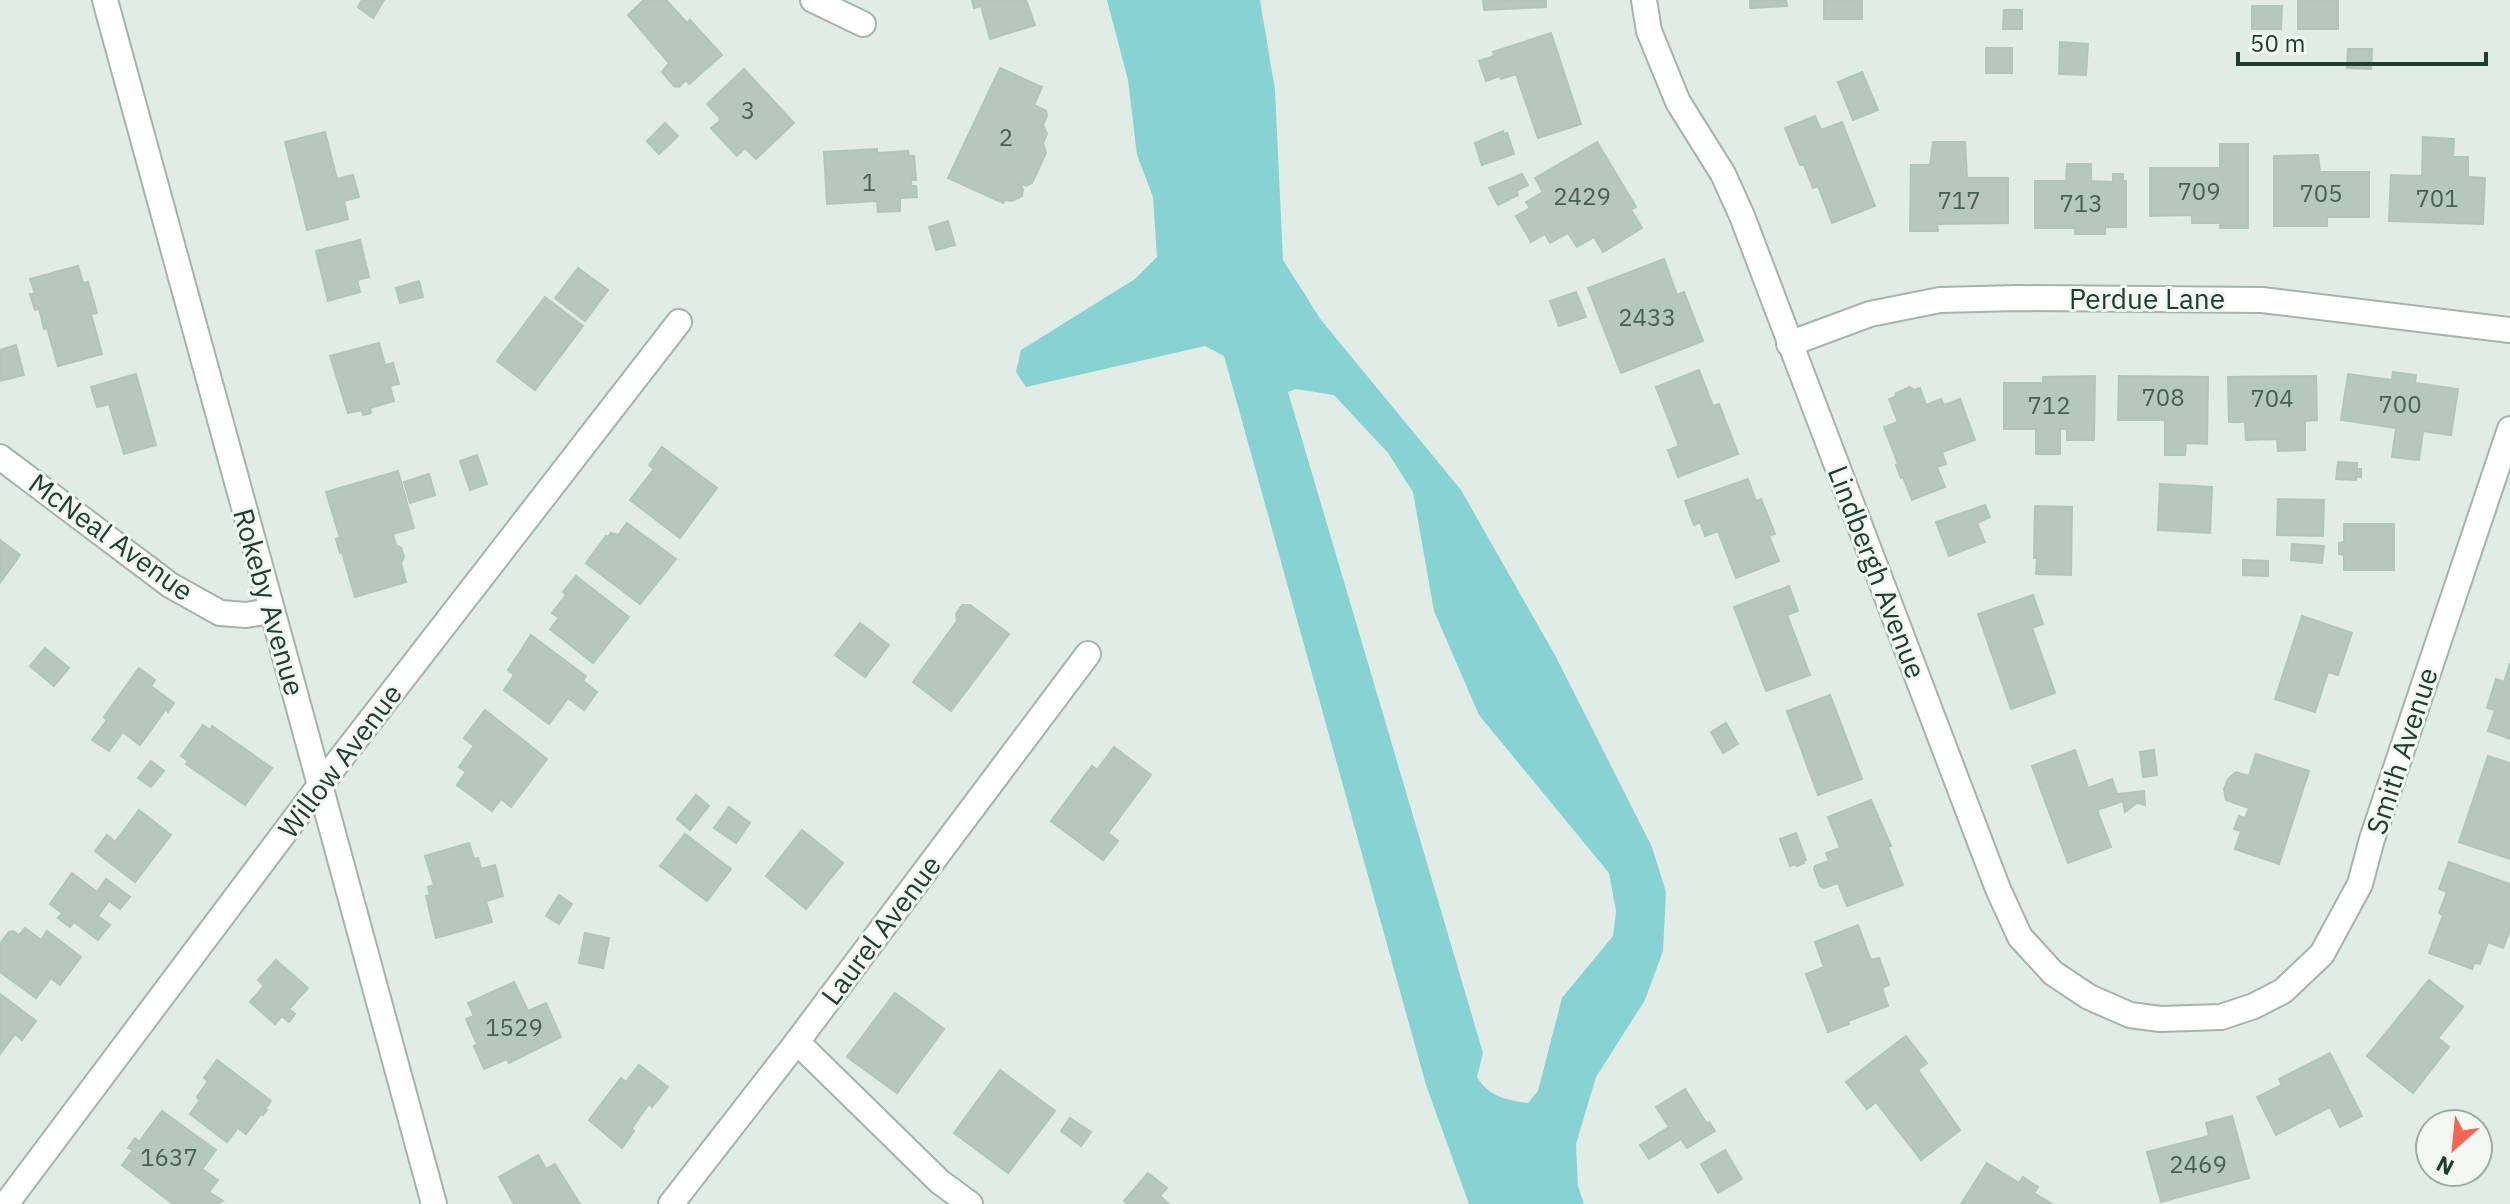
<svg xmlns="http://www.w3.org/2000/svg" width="2510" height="1204" viewBox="0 0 2510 1204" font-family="'IBM Plex Sans',sans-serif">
  <rect width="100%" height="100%" fill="#e0ece5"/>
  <path fill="#87d2d3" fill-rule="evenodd" d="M1107,0H1260L1275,90L1283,260L1321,320L1461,490L1556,657L1652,847L1666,892L1663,951L1645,1000L1596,1077L1576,1144L1578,1186L1584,1204H1469L1426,1085L1224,356L1205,346L1026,387L1016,372L1021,350L1135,279L1157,257L1153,197L1137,155L1128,80ZM1296,389L1334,395L1388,453L1413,492L1434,611L1479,715L1609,873L1616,911L1613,936L1562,998L1538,1091L1528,1103C1507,1100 1489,1097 1477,1077L1483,1053L1288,392Z"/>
  <g fill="#b6c7be" stroke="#b3c5bb" stroke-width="2">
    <path d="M362,0H384L373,18L358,7Z"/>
    <path d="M644,0H666L687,23L690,20L722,55L689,84L686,80L679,87L674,86L662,72L669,63L628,15Z"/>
    <path d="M972,0H1026L1035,25L990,39L981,6L974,8Z"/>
    <path d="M1483,0H1546V7L1484,10Z"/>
    <path d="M1750,0H1786L1787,6L1750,8Z"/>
    <rect x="1824" y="0" width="38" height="19"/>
    <rect x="2298" y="0" width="40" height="29"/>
    <path d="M2252,6H2282L2281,29H2252Z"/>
    <path d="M2004,10H2022V29H2003Z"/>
    <path d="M1551,33L1581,124L1538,138L1516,74L1501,79L1500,76L1486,81L1479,61L1494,56L1493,52Z"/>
    <path d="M2060,42L2088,44L2086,75L2059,74Z"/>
    <rect x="1986" y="48" width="26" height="25"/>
    <path d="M2348,49H2372L2371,69L2347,68Z"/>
    <path d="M1000,68L1042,87L1034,105L1046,111L1047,116L1043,125L1047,134L1043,143L1046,153L1032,183L1026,186L1019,183L1023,189L1022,196L1012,201L1005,200L1003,203L948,178Z"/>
    <path d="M744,69L794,123L756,159L745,148L737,156L711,128L720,121L719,117L707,104Z"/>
    <path d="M1862,72L1878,110L1853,120L1838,82Z"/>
    <path d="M1815,116L1821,130L1842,122L1875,206L1832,223L1818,186L1813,188L1804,165H1800L1785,128Z"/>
    <path d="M665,123L678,136L659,154L647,141Z"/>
    <path d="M1503,131V134L1507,133L1514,154L1482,165L1475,143Z"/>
    <path d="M325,132L337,179L353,175L359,197L344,201L348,219L307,230L285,142Z"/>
    <path d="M2423,137L2454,139L2453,157H2468V177L2485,178L2483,224L2389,221L2391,175L2422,176Z"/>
    <path d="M1597,142L1636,207L1631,210L1642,228L1603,252L1594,237L1577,247L1568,233L1550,243L1545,234L1531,242L1516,216L1530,208L1526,202L1543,192L1535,178Z"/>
    <path d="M1933,142H1965L1967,178H2008V223L1937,224L1938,231H1910L1911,165H1930Z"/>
    <path d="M2220,144H2248V228H2220V223H2192V215L2150,216V168H2220Z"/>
    <path d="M877,149V153L908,151L909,156H914L916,180H911V186H916L917,197L900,198V211L878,212L877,201L827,204L824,152Z"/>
    <path d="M2318,155L2320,172H2369V217H2327V226H2274V156Z"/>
    <path d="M2067,164H2091V181L2113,182V174H2123V181H2126V227H2105V234H2075V228H2035V181H2066Z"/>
    <path d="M1522,174L1528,185L1516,191L1518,195L1498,205L1489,188Z"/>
    <path d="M948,221L955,245L936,250L929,227Z"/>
    <path d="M360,240L369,277L357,280L360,292L328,301L316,251Z"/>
    <path d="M1664,259L1677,295L1684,292L1703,341L1621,373L1588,288Z"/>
    <path d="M78,266L83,283L88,282L97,313L91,314L102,354L58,366L47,328L44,329L39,308L35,310L30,294H35L30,279Z"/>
    <path d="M578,268L608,290L585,321L555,298Z"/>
    <path d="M419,281L423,297L400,303L396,288Z"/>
    <path d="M1576,292L1586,317L1559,326L1550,301Z"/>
    <path d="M545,297L583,326L535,390L497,361Z"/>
    <path d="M379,343L385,365L393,363L399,384L390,386L394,401L370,408L371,413L363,415L362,410L348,413L330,356Z"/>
    <path d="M16,345L24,375L0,381V350Z"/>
    <path d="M1699,370L1713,406L1719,404L1738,454L1678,477L1668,450L1679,446L1656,387Z"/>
    <path d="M2393,372L2416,375L2415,383L2458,389L2451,435L2423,431L2419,460L2392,457L2396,428L2341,420L2348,374L2392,380Z"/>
    <path d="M136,374L156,445L124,454L109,404L97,407L91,387Z"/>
    <path d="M2095,376L2094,440H2067V429H2060V454H2036V429H2004V383H2043V377Z"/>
    <path d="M2119,376L2208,377L2207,444L2186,443L2185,455H2165V420H2118Z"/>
    <path d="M2316,376L2317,420L2305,421V450L2278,451L2277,439L2246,440L2245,422H2229L2228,377Z"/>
    <path d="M1910,387L1914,390L1920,388L1926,405L1941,399L1944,405L1960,399L1975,440L1942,452L1946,464L1937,467L1945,487L1912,500L1903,477L1901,478L1896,465L1898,464L1884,427L1898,422L1889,399L1895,397L1896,393Z"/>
    <path d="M662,447L717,488L680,538L630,500L654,469L649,465Z"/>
    <path d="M477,455L487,484L470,490L460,461Z"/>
    <path d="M2338,462L2357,463V469H2361V477H2356V480L2336,479Z"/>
    <path d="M398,471L414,528L393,534L396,545L401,548L404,557L401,563L406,582L355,597L342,552L340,553L336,539L340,538L326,492Z"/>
    <path d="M429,474L435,495L410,503L404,482Z"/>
    <path d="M1748,479L1756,501L1761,499L1775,534L1769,536L1779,561L1736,578L1718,531L1705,536L1700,522L1694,525L1685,501Z"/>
    <path d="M2160,484L2212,487L2210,533L2158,530Z"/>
    <path d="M2278,499L2324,500L2323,536L2277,535Z"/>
    <path d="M1985,505L1990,517L1977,523L1985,542L1949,556L1936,522Z"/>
    <path d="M2035,506L2072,507L2071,575L2036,574L2037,558H2034Z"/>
    <path d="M627,523L676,559L640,604L586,563L606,536L608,537L611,533L618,535Z"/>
    <path d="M2344,524H2394V570H2344V555L2339,554V543L2344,542Z"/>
    <path d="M0,540L20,555L0,583Z"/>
    <path d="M2292,544L2324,546L2322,563L2291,560Z"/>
    <path d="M2243,560L2268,561V576L2243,575Z"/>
    <path d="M576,576L629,617L593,663L550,629L559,618L552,613L566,595L563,592Z"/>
    <path d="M1789,586L1798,611L1787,615L1810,675L1766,691L1734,607Z"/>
    <path d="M2033,595L2043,624L2032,628L2055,693L2011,709L1978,614Z"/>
    <path d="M962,605H970L1009,634L951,711L913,682L957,621L956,614Z"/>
    <path d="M2302,616L2352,633L2338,675L2328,672L2315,712L2275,699Z"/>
    <path d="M860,623L889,645L865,677L835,655Z"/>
    <path d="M531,635L586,676L583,681L597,692L584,710L568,698L549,724L504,690L514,675L508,670Z"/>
    <path d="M45,648L69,668L54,686L30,666Z"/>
    <path d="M2510,663V739L2488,731L2495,710L2487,708L2496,679L2504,682Z"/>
    <path d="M139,668L155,680L151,686L174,703L168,712L166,709L140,745L123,732L109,751L92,740L107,720L104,717Z"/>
    <path d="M1830,695L1862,779L1818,795L1787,711Z"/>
    <path d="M485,710L547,759L511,807L501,799L492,811L457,785L466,772L459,767L474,746L464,738Z"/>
    <path d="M1726,723L1738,744L1723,753L1711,732Z"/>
    <path d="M203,725L210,730L212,726L272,768L245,805L186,764L188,761L181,756Z"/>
    <path d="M1114,747L1151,775L1108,833L1118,841L1103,860L1051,821L1092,766L1097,770Z"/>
    <path d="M2075,750L2088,788L2112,779L2117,794L2144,791L2145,805L2137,803L2125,812L2123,801L2097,810L2111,847L2068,863L2032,766Z"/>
    <path d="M2154,750L2157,775L2143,777L2140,752Z"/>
    <path d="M2256,754L2309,771L2279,864L2235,849L2241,831L2234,829L2239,816L2245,818L2249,808L2226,800L2224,789L2228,779L2236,772L2249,776Z"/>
    <path d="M2488,756L2510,763V859L2459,842Z"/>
    <path d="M151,761L164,771L151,787L138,778Z"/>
    <path d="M696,795L709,806L690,830L677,819Z"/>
    <path d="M1871,800L1891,846L1888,847L1903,885L1847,906L1838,883L1824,888L1820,886L1814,869L1815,866L1829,861L1826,853L1840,848L1828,817Z"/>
    <path d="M729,807L750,823L736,843L714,828Z"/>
    <path d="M139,810L171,835L135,882L95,851L107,835L115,842Z"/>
    <path d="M802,830L843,863L806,909L766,876Z"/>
    <path d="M1796,833L1806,860L1803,861L1804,863L1797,866L1796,864L1790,866L1780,839Z"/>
    <path d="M685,834L731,869L707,901L660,866Z"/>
    <path d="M469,843L474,859L478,858L481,869L495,865L503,896L486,901L492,922L436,938L426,896L430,895L428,887L434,885L425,856Z"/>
    <path d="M2449,862L2510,884V930L2503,948L2488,942L2480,964L2474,963L2472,969L2429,953L2443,915L2439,913L2447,892L2439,889Z"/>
    <path d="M72,873L97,892L106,879L130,897L120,909L109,901L98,916L110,925L98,940L74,922L70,927L58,918L62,913L50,904Z"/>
    <path d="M559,895L572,904L559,924L546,916Z"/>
    <path d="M1858,925L1871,960L1879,958L1889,985L1882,988L1888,1006L1848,1021L1849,1024L1828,1032L1806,974L1824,967L1815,942Z"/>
    <path d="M25,928L41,940L47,931L81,957L60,985L51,978L36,998L0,972V944L9,932L13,931L19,935Z"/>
    <path d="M585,933L609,938L603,968L579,963Z"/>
    <path d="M276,960L308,988L289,1009L295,1014L289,1022L282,1016L275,1024L250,1002L264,986L258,980Z"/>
    <path d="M2429,980L2463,1007L2438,1038L2449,1047L2413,1093L2367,1056Z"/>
    <path d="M514,982L528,1011L546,1003L561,1037L509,1063L507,1059L484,1069L474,1046L477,1044L466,1019L474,1016L468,1003Z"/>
    <path d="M895,993L944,1029L897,1093L847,1057Z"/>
    <path d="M0,994L36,1021L22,1040L15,1034L0,1054Z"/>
    <path d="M1906,1036L1927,1063L1918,1070L1960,1130L1921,1160L1876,1102L1867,1109L1846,1082Z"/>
    <path d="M2330,1053L2362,1116L2340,1127L2330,1107L2276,1135L2257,1097L2282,1085L2279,1079Z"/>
    <path d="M217,1060L271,1101L265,1109L267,1110L263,1115L261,1114L246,1134L238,1128L227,1142L190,1114L200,1100L197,1097L208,1081L204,1078Z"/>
    <path d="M639,1065L668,1087L652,1107L649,1104L632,1128L630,1127L634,1131L622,1148L589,1120L621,1078L626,1082Z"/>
    <path d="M1000,1070L1055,1111L1008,1173L954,1133Z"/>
    <path d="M1685,1089L1707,1124L1709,1122L1715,1131L1687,1148L1681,1139L1649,1159L1640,1145L1669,1127L1656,1107Z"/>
    <path d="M162,1111L216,1150L202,1169L218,1180L209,1192L223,1201L217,1204H173L122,1165L133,1150L128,1148L135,1138L139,1142Z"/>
    <path d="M2232,1116L2249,1178L2161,1202L2147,1152L2209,1136L2206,1123Z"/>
    <path d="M1070,1118L1091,1132L1081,1146L1061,1131Z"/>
    <path d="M1725,1150L1742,1179L1718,1193L1701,1164Z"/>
    <path d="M538,1155L546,1169L555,1164L580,1204H514L499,1177Z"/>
    <path d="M1987,1163L2019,1183L2023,1177L2038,1187L2034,1193L2052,1204H1961Z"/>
    <path d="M1148,1173L1167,1188L1160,1196L1169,1204H1127L1124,1201Z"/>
  </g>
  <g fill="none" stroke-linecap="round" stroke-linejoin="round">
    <defs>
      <g id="minor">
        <path d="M105,0C214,402 326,802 434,1204"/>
        <path d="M813,0L863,24"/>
        <path d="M1644,0L1649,31L1678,102L1723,174L1742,216L1998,889L2020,937L2053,973L2089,997L2130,1015L2160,1019L2221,1017L2254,1006L2283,991L2322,954L2360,884L2372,839L2510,429"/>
        <path d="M1789,344L1870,314L1940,300L2017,298L2262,300L2510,330"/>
        <path d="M0,457L170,585L220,613L246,615L271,611"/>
        <path d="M797,1042L940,1182L970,1204"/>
        <path d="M6,1204L321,784L679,322"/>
        <path d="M671,1204L797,1042L1088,654"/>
      </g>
    </defs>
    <use href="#minor" stroke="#a3b4ab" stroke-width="28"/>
    <use href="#minor" stroke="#fff" stroke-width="24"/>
  </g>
  <g text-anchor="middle" stroke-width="6" stroke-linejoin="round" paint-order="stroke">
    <g font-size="24" fill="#466054">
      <text x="748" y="119">3</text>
      <text x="1006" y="146">2</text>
      <text x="869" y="191">1</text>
      <text x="2199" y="200">709</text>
      <text x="2321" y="202">705</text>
      <text x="1582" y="205">2429</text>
      <text x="2437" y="207">701</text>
      <text x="1959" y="209">717</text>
      <text x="2081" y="212">713</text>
      <text x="1647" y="326">2433</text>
      <text x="2163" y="406">708</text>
      <text x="2272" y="407">704</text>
      <text x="2400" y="413">700</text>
      <text x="2049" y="414">712</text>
      <text x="514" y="1036">1529</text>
      <text x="169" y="1166">1637</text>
      <text x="2198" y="1173">2469</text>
    </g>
    <g font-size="28" fill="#203d31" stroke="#f1f8f4">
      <text x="2147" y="309">Perdue Lane</text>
      <text transform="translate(111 537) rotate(36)" y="10">McNeal Avenue</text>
      <text transform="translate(1877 572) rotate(69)" y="10">Lindbergh Avenue</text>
      <text transform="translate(269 602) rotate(74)" y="10">Rokeby Avenue</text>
      <text transform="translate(2402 751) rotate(-72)" y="10">Smith Avenue</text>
      <text transform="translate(340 761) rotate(-53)" y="10">Willow Avenue</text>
      <text transform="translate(881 930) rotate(-53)" y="10">Laurel Avenue</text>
    </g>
  </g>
  <g transform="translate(2454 1148) rotate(207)"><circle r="38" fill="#f1f8f4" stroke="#9dada6" stroke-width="2"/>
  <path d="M0-6L14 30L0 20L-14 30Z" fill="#f66554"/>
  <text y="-12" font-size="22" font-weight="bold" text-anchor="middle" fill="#203d31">N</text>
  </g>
  <path d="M2238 52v12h248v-12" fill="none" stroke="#203d31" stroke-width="4"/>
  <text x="2250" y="52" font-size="24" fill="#203d31" stroke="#f1f8f4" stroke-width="6" paint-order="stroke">50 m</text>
</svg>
